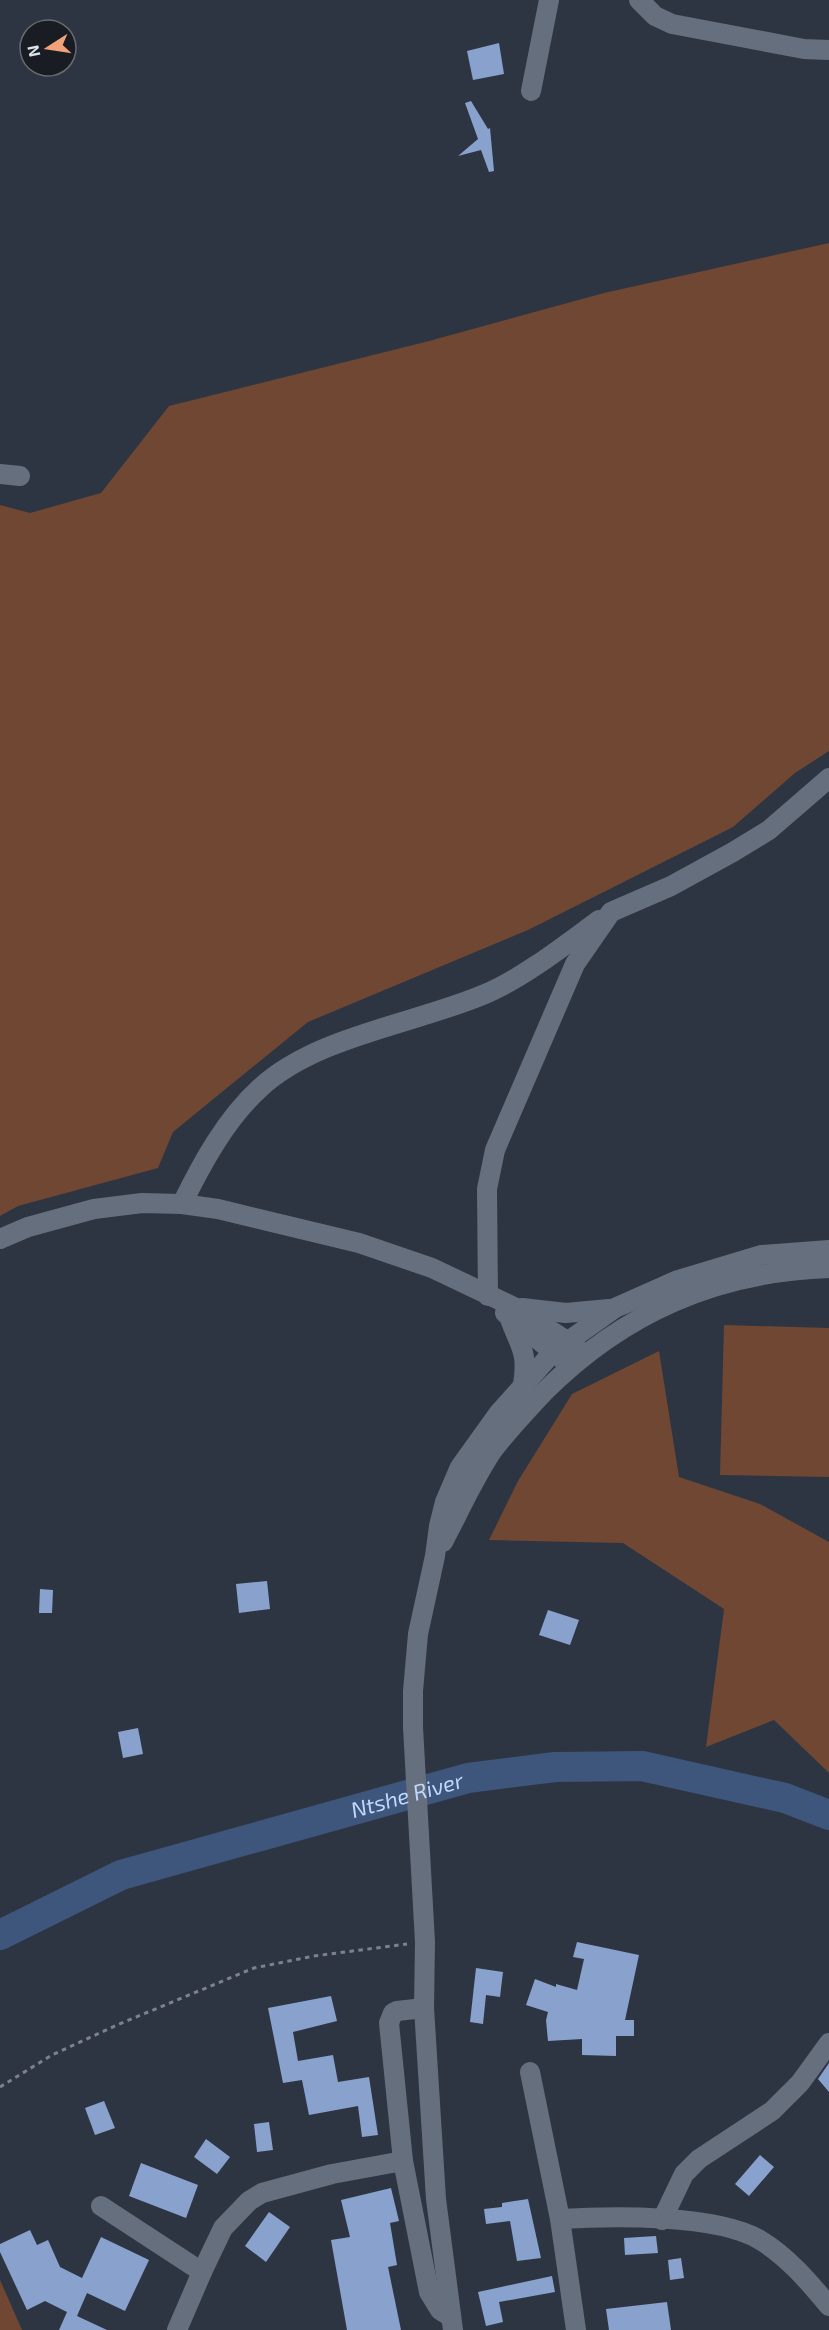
<svg xmlns="http://www.w3.org/2000/svg" width="829" height="2330" viewBox="0 0 829 2330" font-family="'Exo 2',sans-serif">
  <rect width="100%" height="100%" fill="#2e3542"/>
  <g fill="#6f4732">
    <path d="M829,243V751L795,773L733,827L528,930L308,1022L173,1132L158,1168L18,1206L0,1216V505L30,513L101,493L169,406L429,341L604,293Z"/>
    <path d="M724,1325L829,1328V1477L720,1475Z"/>
    <path d="M659,1351L679,1477L760,1504L829,1542V1773L774,1720L706,1747L724,1609L623,1543L489,1540L518,1481L572,1394Z"/>
    <path d="M0,2280L22,2330H0Z"/>
  </g>
  <g fill="none" stroke-linecap="round" stroke-linejoin="round">
    <path stroke="#3e557c" stroke-width="30" id="s1" d="M0,1935L121,1875L468,1778L555,1767L642,1766L785,1798L829,1815"/>
  </g>
  <g fill="#88a2cd">
    <path d="M499,43L504,74L473,80L467,51Z"/>
    <path d="M471,101L488,129L490,128L494,171L489,172L481,150L458,156L478,139L465,103Z"/>
    <path d="M267,1581L270,1609L239,1613L236,1584Z"/>
    <path d="M40,1589L53,1590L52,1613H39Z"/>
    <path d="M548,1610L579,1620L570,1645L539,1635Z"/>
    <path d="M138,1728L143,1754L123,1758L118,1732Z"/>
    <path d="M577,1942L639,1955L625,2020H634V2036H616V2056L582,2055V2039L548,2041L546,2020L548,2012L526,2005L535,1979L556,1987V1984L577,1990L584,1959L573,1957Z"/>
    <path d="M476,1968L503,1972L500,1997L486,1995L483,2024L470,2022Z"/>
    <path d="M331,1996L337,2021L293,2032L298,2061L333,2055L338,2082L369,2077L378,2135L362,2137L358,2106L309,2115L302,2080L283,2083L268,2008Z"/>
    <path d="M829,2063V2092L818,2079Z"/>
    <path d="M104,2101L115,2128L95,2135L85,2108Z"/>
    <path d="M269,2122L273,2150L257,2152L254,2124Z"/>
    <path d="M206,2139L230,2157L217,2174L194,2157Z"/>
    <path d="M760,2155L774,2167L749,2196L735,2184Z"/>
    <path d="M141,2163L198,2185L186,2218L129,2196Z"/>
    <path d="M391,2188L399,2221L390,2223L397,2265L388,2267L401,2330H347L331,2240L350,2237L341,2200Z"/>
    <path d="M528,2199L541,2258L517,2261L510,2221L486,2224L484,2209L502,2207V2203Z"/>
    <path d="M269,2212L290,2227L266,2262L245,2246Z"/>
    <path d="M30,2230L37,2245L48,2240L60,2267L82,2278L101,2237L149,2260L125,2311L87,2293L77,2316L107,2330H59L67,2312L45,2301L27,2310L0,2252V2244Z"/>
    <path d="M656,2236L658,2253L625,2255L624,2238Z"/>
    <path d="M681,2258L684,2278L670,2280L668,2260Z"/>
    <path d="M552,2276L555,2292L499,2302L503,2322L486,2326L478,2292Z"/>
    <path d="M667,2302L671,2330H609L606,2309Z"/>
  </g>
  <g fill="none" stroke-linecap="round" stroke-linejoin="round">
    <path stroke="#7c828d" stroke-width="3" stroke-dasharray="4.5 4.5" stroke-linecap="butt" d="M0,2087L52,2055L117,2025L254,1968L314,1956L407,1944"/>
    <g stroke="#666f7d" stroke-width="20">
      <path d="M639,0L655,16L672,24L804,49L829,50"/>
      <path d="M531,91L549,0"/>
      <path d="M0,474L20,476"/>
      <path d="M182,1204C202,1163 226,1119 260,1088C316,1036 415,1024 485,994C523,978 565,945 599,920"/>
      <path d="M0,1239L28,1227L94,1209L142,1203L182,1204L218,1209L359,1243L432,1268L514,1307L567,1341L585,1355"/>
      <path d="M488,1296L487,1189L495,1150L575,964L611,912L671,886L733,852L769,830L829,778"/>
      <path d="M522,1308L566,1313L609,1309"/>
      <path d="M505,1313L562,1359"/>
      <path d="M510,1319C521,1349 528,1351 523,1385"/>
      <path d="M443,1542C459,1512 474,1478 493,1450C509,1429 526,1411 544,1392C624,1312 717,1272 829,1268"/>
      <path d="M530,2072L560,2219L576,2330"/>
      <path d="M403,2161L429,2292L440,2310L451,2317"/>
      <path d="M101,2206L202,2272L177,2330"/>
      <path d="M560,2219C611,2216 717,2214 760,2240C787,2256 809,2282 829,2306"/>
      <path d="M662,2220L684,2174L699,2159L772,2111L800,2083L829,2043"/>
      <path d="M202,2272L223,2228L249,2201L262,2193L332,2174L403,2161L389,2023L393,2013L397,2011L424,2008"/>
      <path d="M453,2330L436,2199L424,2008L425,1942L413,1727V1691L418,1634L435,1556L439,1526L445,1502L460,1467L498,1414L553,1352L615,1308L678,1280L761,1255L829,1250"/>
    </g>
  </g>
  <g text-anchor="middle" stroke-width="6" stroke-linejoin="round" paint-order="stroke">
    <g font-size="22" font-style="italic" fill="#c0d8ff" stroke="#191d23">
      <text dy="8" stroke="none"><textPath href="#s1" startOffset="432">Ntshe River</textPath></text>
    </g>
  </g>
  <g transform="translate(48 48) rotate(258)"><circle r="28" fill="#191d23" stroke="#676c73" stroke-width="1.5"/>
  <path d="M0-4.5L10 22L0 15L-10 22Z" fill="#f0a279"/>
  <text y="-9" font-size="16" font-weight="bold" text-anchor="middle" fill="#dde2ea">N</text>
  </g>
</svg>
